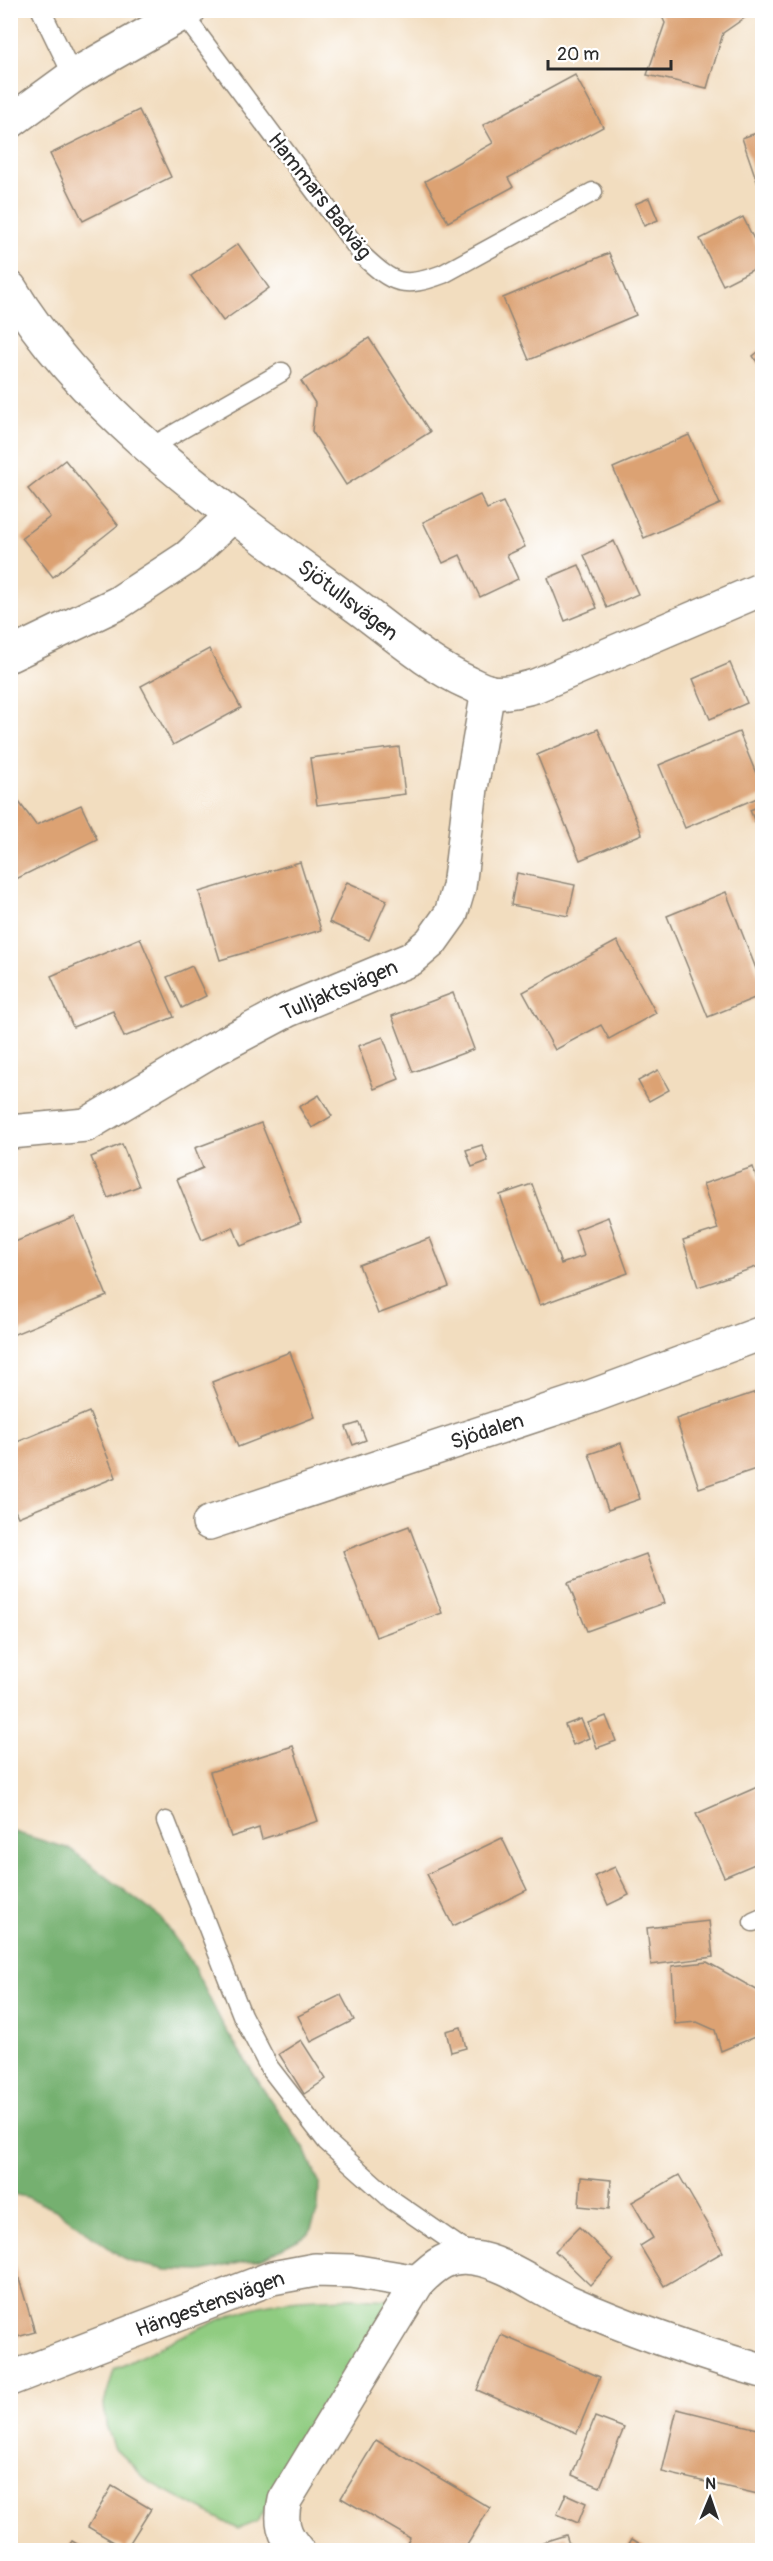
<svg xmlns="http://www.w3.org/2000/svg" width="773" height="2561" viewBox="0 0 773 2561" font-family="Pangolin,sans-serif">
  <rect width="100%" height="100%" fill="#fff"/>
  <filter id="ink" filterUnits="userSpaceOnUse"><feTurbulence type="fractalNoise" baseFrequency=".0167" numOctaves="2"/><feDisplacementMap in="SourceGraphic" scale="12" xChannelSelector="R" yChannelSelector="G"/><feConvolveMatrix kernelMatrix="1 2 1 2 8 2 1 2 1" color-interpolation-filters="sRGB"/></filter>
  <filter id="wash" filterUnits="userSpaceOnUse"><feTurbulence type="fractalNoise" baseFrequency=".008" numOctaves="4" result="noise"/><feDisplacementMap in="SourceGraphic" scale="24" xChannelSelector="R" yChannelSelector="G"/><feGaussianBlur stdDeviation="1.35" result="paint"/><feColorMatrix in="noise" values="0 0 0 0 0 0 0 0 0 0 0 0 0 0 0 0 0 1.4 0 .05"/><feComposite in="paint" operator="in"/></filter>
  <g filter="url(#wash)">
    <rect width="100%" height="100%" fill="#f2ddbf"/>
    <path fill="#90cc81" stroke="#5e7c56" stroke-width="1.5" d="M351,2298L393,2300L258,2521L238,2529L148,2481L115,2449L106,2425L104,2403L114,2370C158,2348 202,2324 250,2309C282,2299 317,2299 351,2298Z"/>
    <path fill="#74b06f" stroke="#506e4d" stroke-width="1.5" d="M11,1831L70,1849L161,1918L190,1960L223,2025L265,2092L306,2151L319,2183L318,2210L309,2234L263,2258L202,2271L166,2270L127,2261L58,2211L27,2197L11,2194Z"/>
    <g id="blocks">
      <g fill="#dca273">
        <path d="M659,10H756L723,33L707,88L647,75L665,23Z"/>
        <path d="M575,75L603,127L508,178L513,187L448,222L425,181L493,143L483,125Z"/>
        <path d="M139,110L171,177L83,221L50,154Z"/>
        <path d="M762,131V196L742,138Z"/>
        <path d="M649,198L658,220L644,226L635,204Z"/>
        <path d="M743,217L762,256V265L723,285L700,239Z"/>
        <path d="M238,244L269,288L223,321L191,276Z"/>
        <path d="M609,253L636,315L529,360L503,298Z"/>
        <path d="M369,338L430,432L346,485L312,431L315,403L301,381Z"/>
        <path d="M762,349V370L753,356Z"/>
        <path d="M689,435L720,504L644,538L613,468Z"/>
        <path d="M65,460L118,525L53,577L22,538L50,517L28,489Z"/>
        <path d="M480,495L487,509L503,502L525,547L507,555L518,579L480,597L460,555L443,563L423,522Z"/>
        <path d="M614,541L638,594L607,608L584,555Z"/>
        <path d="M579,565L597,608L565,621L548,578Z"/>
        <path d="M209,649L241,708L173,745L141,686Z"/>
        <path d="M730,663L747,703L710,719L693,679Z"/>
        <path d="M598,729L642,834L580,860L537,755Z"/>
        <path d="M739,732L762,788V796L685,828L659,765Z"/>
        <path d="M399,747L405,794L317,805L310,758Z"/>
        <path d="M10,790L36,825L81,805L97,839L10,882Z"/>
        <path d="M762,805V825L757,827L750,810Z"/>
        <path d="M300,862L321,930L220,960L199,892Z"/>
        <path d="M517,873L575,885L568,916L511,905Z"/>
        <path d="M347,882L387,900L369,940L329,922Z"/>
        <path d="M726,892L762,984V995L708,1017L667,916Z"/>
        <path d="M140,938L174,1017L124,1037L113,1011L73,1027L51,976Z"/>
        <path d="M617,941L656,1013L609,1039L601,1025L555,1050L523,992Z"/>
        <path d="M192,966L206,996L182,1008L167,977Z"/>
        <path d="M453,993L474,1049L413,1072L392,1016Z"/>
        <path d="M383,1037L399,1079L374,1089L358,1046Z"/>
        <path d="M658,1070L669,1090L649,1101L638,1081Z"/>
        <path d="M319,1095L332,1116L312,1128L299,1107Z"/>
        <path d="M261,1123L301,1222L241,1246L233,1227L202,1240L177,1179L203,1168L195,1148Z"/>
        <path d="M122,1144L139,1186L108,1198L91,1157Z"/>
        <path d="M482,1145L488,1161L472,1167L466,1150Z"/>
        <path d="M753,1167L762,1196V1265L698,1287L683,1240L718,1229L703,1184Z"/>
        <path d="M532,1184L561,1264L584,1256L575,1230L608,1217L628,1273L540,1305L500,1195Z"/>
        <path d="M75,1217L107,1296L10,1336V1244Z"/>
        <path d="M430,1238L449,1287L378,1314L359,1265Z"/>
        <path d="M290,1352L315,1417L238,1447L212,1382Z"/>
        <path d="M762,1390V1467L699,1488L676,1419Z"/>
        <path d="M89,1412L116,1477L18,1517L10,1499V1445Z"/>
        <path d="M359,1423L366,1440L353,1445L346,1427Z"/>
        <path d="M621,1443L640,1499L608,1510L589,1454Z"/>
        <path d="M409,1526L442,1613L376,1637L343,1551Z"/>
        <path d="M646,1554L664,1603L587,1631L568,1583Z"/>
        <path d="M606,1716L616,1741L597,1748L588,1723Z"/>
        <path d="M581,1719L589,1738L573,1745L565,1725Z"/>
        <path d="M293,1746L318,1821L262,1839L259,1828L231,1837L210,1772Z"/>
        <path d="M762,1785V1861L724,1877L696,1814Z"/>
        <path d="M502,1838L527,1890L453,1926L427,1874Z"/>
        <path d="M615,1867L629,1895L608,1905L595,1876Z"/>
        <path d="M709,1921L713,1957L651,1965L647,1928Z"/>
        <path d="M707,1962L762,1993V2034L721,2051L715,2030L697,2022L675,2024L672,1966Z"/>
        <path d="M341,1995L354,2020L311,2042L298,2016Z"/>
        <path d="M461,2027L466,2048L451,2052L446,2031Z"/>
        <path d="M301,2040L326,2079L304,2094L279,2054Z"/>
        <path d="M679,2175L723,2252L664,2286L640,2246L653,2238L632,2202Z"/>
        <path d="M581,2177L611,2180L609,2209L579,2206Z"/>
        <path d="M579,2227L613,2260L590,2285L555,2251Z"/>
        <path d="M10,2249L35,2332L10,2339Z"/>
        <path d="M501,2335L600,2377L577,2433L477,2390Z"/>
        <path d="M677,2409L762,2430V2495L662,2472Z"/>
        <path d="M595,2417L624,2428L600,2487L572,2475Z"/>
        <path d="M376,2440L490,2508L464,2550H403L410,2538L341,2498Z"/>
        <path d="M112,2486L151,2509L126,2549L88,2527Z"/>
        <path d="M566,2494L586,2503L578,2523L557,2514Z"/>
        <path d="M566,2535L571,2550H546L543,2542Z"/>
        <path d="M632,2539L650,2550H625Z"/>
        <path d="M72,2541L87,2550H66Z"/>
      </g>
    </g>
  </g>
  <g filter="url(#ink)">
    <use href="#blocks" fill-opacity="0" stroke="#8e8475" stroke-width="1.5"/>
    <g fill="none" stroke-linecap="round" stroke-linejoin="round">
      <defs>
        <g id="lane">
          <path d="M41,10L73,76"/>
          <path d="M183,14L363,256C393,284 403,289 443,274L593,192"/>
          <path d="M151,447L282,372"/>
          <path d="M166,1821L242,2015L269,2067L327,2142L392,2200L470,2254"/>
          <path d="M753,1922L762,1918"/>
        </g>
        <g id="street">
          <path d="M10,122L73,76L189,10"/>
          <path d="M10,288C90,421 237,518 360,609C395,635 429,665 469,683C475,686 483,690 490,692C505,694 520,690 535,686L762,589"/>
          <path d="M10,655L118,603L188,557L233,515"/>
          <path d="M10,1132L86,1125L207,1053L288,1010L411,959L431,942L451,914L459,887L471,788L488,691"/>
          <path d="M209,1523L590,1397L762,1333"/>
          <path d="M10,2379L272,2278L315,2270L352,2271L418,2282"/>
          <path d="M297,2550C283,2534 280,2521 285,2500L418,2282C435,2265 448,2254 473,2258C504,2261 540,2289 569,2302C632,2330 696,2352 762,2371"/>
        </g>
      </defs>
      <use href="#lane" stroke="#8e8475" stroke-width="21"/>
      <use href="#street" stroke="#8e8475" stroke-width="36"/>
      <use href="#lane" stroke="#fff" stroke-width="18"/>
      <use href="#street" stroke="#fff" stroke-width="33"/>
    </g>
  </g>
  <g text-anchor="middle" stroke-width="5" stroke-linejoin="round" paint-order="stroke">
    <g font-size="21" fill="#2b2b2b" stroke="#fff">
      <text transform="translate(320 196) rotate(52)" y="7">Hammars Badväg</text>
      <text transform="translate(348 600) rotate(37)" y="7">Sjötullsvägen</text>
      <text transform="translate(339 990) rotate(-23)" y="7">Tulljaktsvägen</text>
      <text transform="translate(487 1431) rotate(-18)" y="7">Sjödalen</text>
      <text transform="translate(210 2304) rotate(-20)" y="7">Hängestensvägen</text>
    </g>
  </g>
  <rect width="773" height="2561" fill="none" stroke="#fff" stroke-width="36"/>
  <g transform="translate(710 2498) rotate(2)" stroke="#ffffff" stroke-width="4.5" paint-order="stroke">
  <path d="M0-4.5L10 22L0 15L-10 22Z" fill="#2b2b2b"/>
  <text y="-9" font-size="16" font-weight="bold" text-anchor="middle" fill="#2b2b2b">N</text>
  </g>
  <path d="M548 60v9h123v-9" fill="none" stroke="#2b2b2b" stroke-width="3"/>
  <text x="557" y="60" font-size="18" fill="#2b2b2b" stroke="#ffffff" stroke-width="4.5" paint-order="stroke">20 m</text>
</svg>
